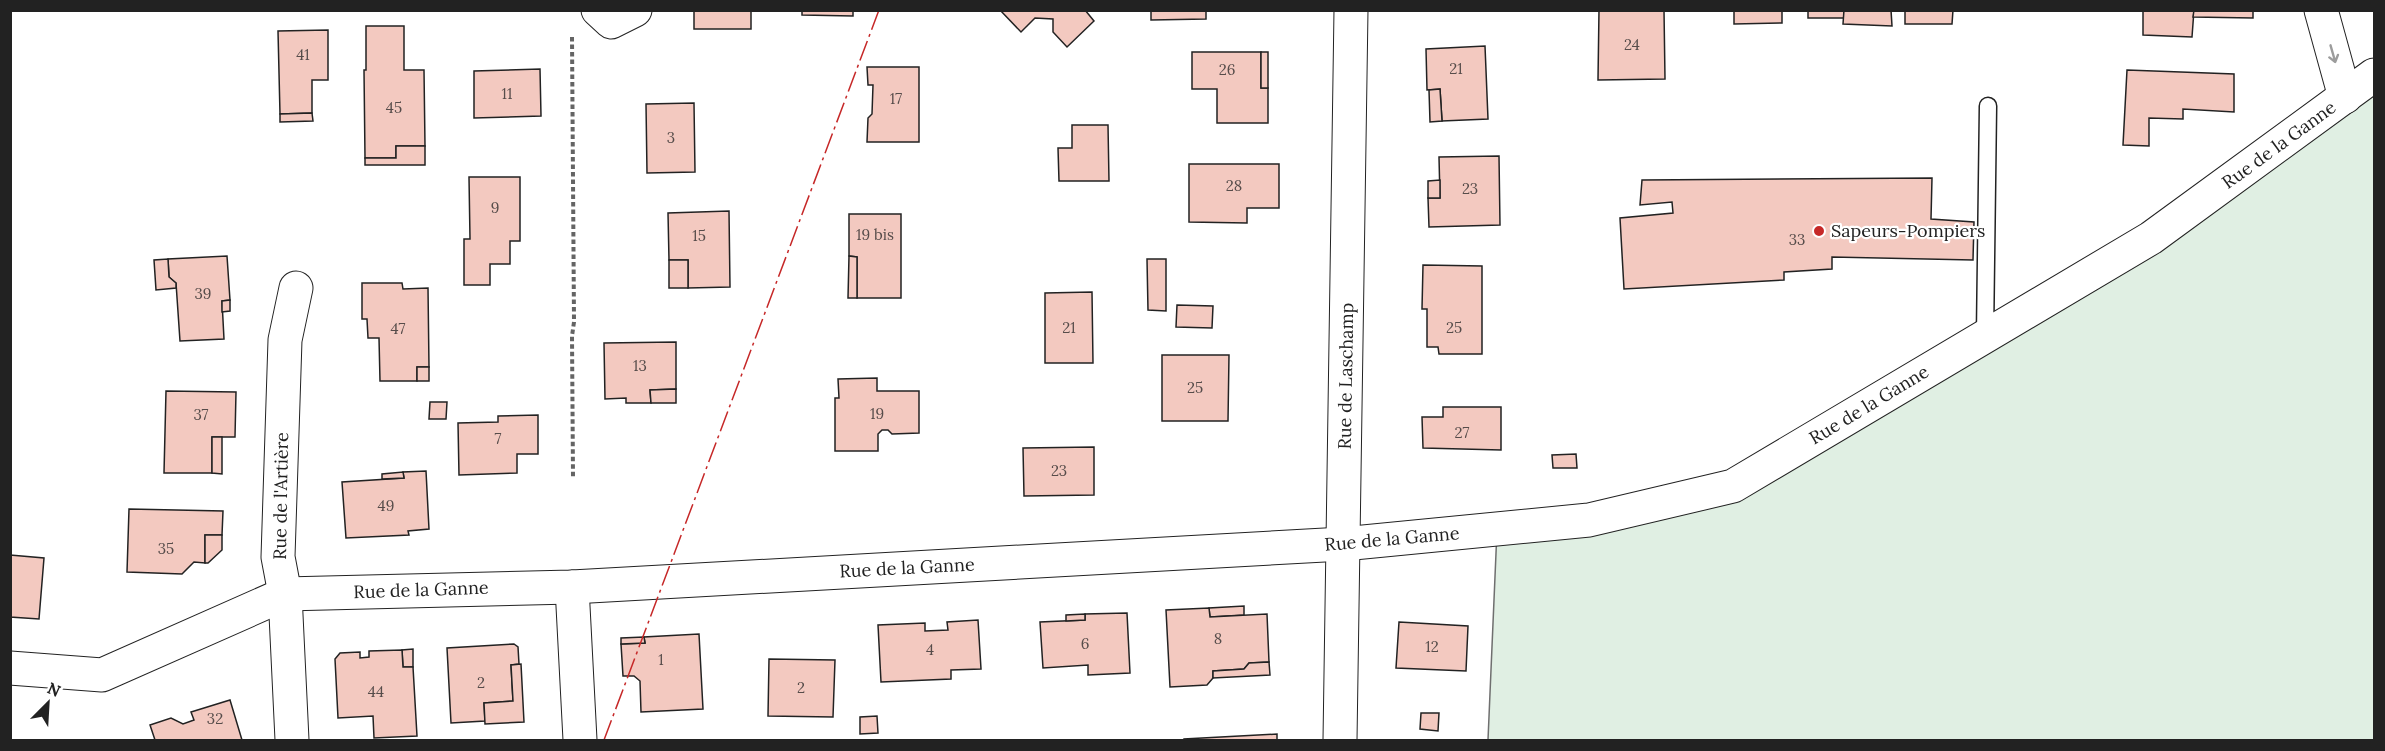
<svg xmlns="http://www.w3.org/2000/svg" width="2385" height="751" viewBox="0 0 2385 751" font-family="Lora,serif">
  <rect width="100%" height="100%" fill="#fff"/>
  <path fill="#e0efe3" stroke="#6f6f6f" stroke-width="1.5" d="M2374,75V740H1488L1497,530L1733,486L2151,238Z"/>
  <g fill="#f3c9c0" stroke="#222" stroke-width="1.5">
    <rect x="694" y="10" width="57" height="19"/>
    <path d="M802,10H853V16L802,15Z"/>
    <path d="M1000,10H1085L1094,21L1067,47L1053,32V19L1035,18L1021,32Z"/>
    <path d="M1151,10H1206V19L1151,20Z"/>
    <path d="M1599,10H1664L1665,79L1598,80Z"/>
    <path d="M1734,10H1782V23L1734,24Z"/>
    <rect x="1808" y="10" width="36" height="8"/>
    <path d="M1844,10H1891L1892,26L1843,24Z"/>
    <path d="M1905,10H1953L1952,24H1905Z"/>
    <path d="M2143,10H2194L2192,37L2143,35Z"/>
    <path d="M2194,10H2253V18L2193,17Z"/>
    <path d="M366,26H404V70H424L425,146H396V158H365L364,70H366Z"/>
    <path d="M328,30V80H312V113L280,114L278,31Z"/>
    <path d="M1485,46L1488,119L1442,121L1440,89L1427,90L1426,49Z"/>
    <path d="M1192,52H1261V88H1268V123H1217V89H1192Z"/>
    <rect x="1261" y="52" width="7" height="36"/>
    <path d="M867,67H919V142H867L868,118L872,114L873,85H868Z"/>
    <path d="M540,69L541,116L474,118V71Z"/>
    <path d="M2127,70L2234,74V112L2183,109V119L2149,118V146L2123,145Z"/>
    <path d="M1440,89L1442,121L1430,122L1429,90Z"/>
    <path d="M694,103L695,172L647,173L646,104Z"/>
    <path d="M312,113L313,121L280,122V114Z"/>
    <path d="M1072,125H1108L1109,181H1059L1058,148H1072Z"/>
    <path d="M396,146H425V165H365V158H396Z"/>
    <path d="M1499,156L1500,225L1429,227L1428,198H1440L1439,157Z"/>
    <path d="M1189,164H1279V208H1247V223L1189,222Z"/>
    <path d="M469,177H520V241H510V264H490V285H464V239H470Z"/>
    <path d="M1932,178L1931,219L1974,222L1973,260L1832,257V269L1784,272V280L1624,289L1620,218L1673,213L1672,202L1640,205L1642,180Z"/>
    <path d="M1440,180V198H1428V181Z"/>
    <path d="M729,211L730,287L688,288V260H669L668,213Z"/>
    <path d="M849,214H901V298H857V257L849,256Z"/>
    <path d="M227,256L230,300L222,301L224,339L180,341L176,283L169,277L168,259Z"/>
    <path d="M849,256L857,257V298H848Z"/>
    <path d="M168,259L169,277L176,283V288L156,290L154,260Z"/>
    <path d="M1147,259H1166V311L1148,310Z"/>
    <rect x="669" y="260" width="19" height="28"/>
    <path d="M1423,265L1482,266V354H1439L1438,347H1427V309H1422Z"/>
    <path d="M362,283H402L403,289L428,288L429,367H417V381H380L379,338H368L367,319H362Z"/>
    <path d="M1092,292L1093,363H1045V293Z"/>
    <path d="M230,300V311L222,312V301Z"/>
    <path d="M1177,305L1213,306L1212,328L1176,327Z"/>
    <path d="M676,342V389L650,390L651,403H626V398L605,399L604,343Z"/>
    <path d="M1162,355H1229L1228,421H1162Z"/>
    <rect x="417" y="367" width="12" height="14"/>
    <path d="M877,378V391H919V433L892,434L888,430H882L878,434V451H835V398H839L838,379Z"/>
    <path d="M676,389V403H651L650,390Z"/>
    <path d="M166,391L236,392L235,437H212V473H164Z"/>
    <path d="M430,402H447L446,419H429Z"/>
    <path d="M1443,407H1501V450L1423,448L1422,417H1443Z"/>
    <path d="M538,415V454H517V473L459,475L458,423L498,422V416Z"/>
    <path d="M212,437H222V474L212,473Z"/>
    <path d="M1094,447V495L1024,496L1023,448Z"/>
    <path d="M1576,454L1577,468H1553L1552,455Z"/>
    <path d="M426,471L429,529L408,531L409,535L346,538L342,482L404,478L403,472Z"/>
    <path d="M403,472L404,478L382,479V474Z"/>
    <path d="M129,509L223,511L222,535H205V563L194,562L182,574L127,572Z"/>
    <path d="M205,535H222V550L208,563H205Z"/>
    <path d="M10,555L44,558L39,619L10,617Z"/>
    <path d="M1244,606V615L1210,617L1209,608Z"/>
    <path d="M1209,608L1210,617L1267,614L1269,662L1249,663L1244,669L1213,671V678L1207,685L1170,687L1166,610Z"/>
    <path d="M1127,613L1130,673L1088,675V665L1043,668L1040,622L1085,620V614Z"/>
    <path d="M1085,614V620L1066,621V615Z"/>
    <path d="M978,620L981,669L951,670V679L881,682L878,625L925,623V631L948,630L947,622Z"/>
    <path d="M1399,622L1468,626L1466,671L1396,668Z"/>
    <path d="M699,634L703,709L641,712L640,681L634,676H623L621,644L645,643L644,637Z"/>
    <path d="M644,637L645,643L621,644V638Z"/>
    <path d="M514,644L518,647L519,664L511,665L513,701L484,703L485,721L451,723L447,648Z"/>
    <path d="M413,649V667H403L402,650Z"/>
    <path d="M402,650L403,667H413L417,736L374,738L373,716L338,718L335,659L340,653L360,652V658L369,657V651Z"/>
    <path d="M769,659L835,660L833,717L768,716Z"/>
    <path d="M1269,662L1270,675L1213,678V671L1244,669L1249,663Z"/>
    <path d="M521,664L524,722L485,724L484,703L513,701L511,665Z"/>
    <path d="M230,700L242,740H155L150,725L171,718L183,724L194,720L191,712Z"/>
    <path d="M1421,713H1439L1438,731L1420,729Z"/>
    <path d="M877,716L878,733L860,734V717Z"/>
    <path d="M1277,734V740H1184V739Z"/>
  </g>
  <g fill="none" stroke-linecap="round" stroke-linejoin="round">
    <defs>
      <path id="service" d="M1985,336L1988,106"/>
      <g id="minor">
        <path d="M598,10L611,22L635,10"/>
        <path d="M2321,10L2345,97"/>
        <path d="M572,587L580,740"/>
        <path d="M10,668L102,675L285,594L572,587L1343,544L1589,520L1733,486L2151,238L2374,75"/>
        <path d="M292,740L285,594L278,557L285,340L296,288"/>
        <path d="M1340,740L1351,10"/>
      </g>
    </defs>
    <use href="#service" stroke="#222" stroke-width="19"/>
    <use href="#minor" stroke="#222" stroke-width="35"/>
    <path stroke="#646464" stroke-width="4" stroke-dasharray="4.5 3" stroke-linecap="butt" d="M572,37L574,322L572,336L573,477"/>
    <use href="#service" stroke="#fff" stroke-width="16"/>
    <use href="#minor" stroke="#fff" stroke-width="33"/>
    <path stroke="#c62828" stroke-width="1.5" stroke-dasharray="21 4.5 3 4.5" stroke-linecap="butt" d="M604,740L879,10"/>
  </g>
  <defs><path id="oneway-shaft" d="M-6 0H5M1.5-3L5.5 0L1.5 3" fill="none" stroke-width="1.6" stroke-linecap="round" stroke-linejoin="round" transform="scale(1.5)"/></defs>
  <use stroke="#9c9c9c" href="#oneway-shaft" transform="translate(2333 54) rotate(74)"/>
  <circle fill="#c62828" stroke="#fff" stroke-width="2" cx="1819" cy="231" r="6"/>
  <g text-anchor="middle" stroke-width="4.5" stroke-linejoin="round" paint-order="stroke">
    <g font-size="15" fill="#564c4a">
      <text x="1632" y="50">24</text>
      <text x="303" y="60">41</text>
      <text x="1456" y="74">21</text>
      <text x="1227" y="75">26</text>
      <text x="507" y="99">11</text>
      <text x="896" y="104">17</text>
      <text x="394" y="113">45</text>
      <text x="671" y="143">3</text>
      <text x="1234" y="191">28</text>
      <text x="1470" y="194">23</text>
      <text x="495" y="213">9</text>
      <text x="875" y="240">19 bis</text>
      <text x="699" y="241">15</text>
      <text x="1797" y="245">33</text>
      <text x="203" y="299">39</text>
      <text x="1069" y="333">21</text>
      <text x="1454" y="333">25</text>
      <text x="398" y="334">47</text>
      <text x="640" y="371">13</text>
      <text x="1195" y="393">25</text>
      <text x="877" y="419">19</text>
      <text x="201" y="420">37</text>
      <text x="1462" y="438">27</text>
      <text x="498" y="444">7</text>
      <text x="1059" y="476">23</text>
      <text x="386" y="511">49</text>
      <text x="166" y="554">35</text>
      <text x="1218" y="644">8</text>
      <text x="1085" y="649">6</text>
      <text x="1432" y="652">12</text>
      <text x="930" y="655">4</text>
      <text x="661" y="665">1</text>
      <text x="481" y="688">2</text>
      <text x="801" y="693">2</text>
      <text x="376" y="697">44</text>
      <text x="215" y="724">32</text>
    </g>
    <g font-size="18" fill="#222" stroke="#fff">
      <text transform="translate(2279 145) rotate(-36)" y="6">Rue de la Ganne</text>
      <text transform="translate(1346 376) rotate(-89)" y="6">Rue de Laschamp</text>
      <text transform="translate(1869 405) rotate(-31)" y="6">Rue de la Ganne</text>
      <text transform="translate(281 496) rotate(-89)" y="6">Rue de l'Artière</text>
      <text transform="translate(1392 539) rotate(-5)" y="6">Rue de la Ganne</text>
      <text transform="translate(907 568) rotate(-3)" y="6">Rue de la Ganne</text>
      <text transform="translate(421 590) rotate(-2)" y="6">Rue de la Ganne</text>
    </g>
    <g font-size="18" fill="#222" stroke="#fff" text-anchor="start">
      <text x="1831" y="237">Sapeurs-Pompiers</text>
    </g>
  </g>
  <rect width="2385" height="751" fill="none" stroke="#222222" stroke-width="24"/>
  <g transform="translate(48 703) rotate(24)" stroke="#ffffff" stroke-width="4.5" paint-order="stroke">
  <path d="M0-4.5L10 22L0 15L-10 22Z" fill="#222222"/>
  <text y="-9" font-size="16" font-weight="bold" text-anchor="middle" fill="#222222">N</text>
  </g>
</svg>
